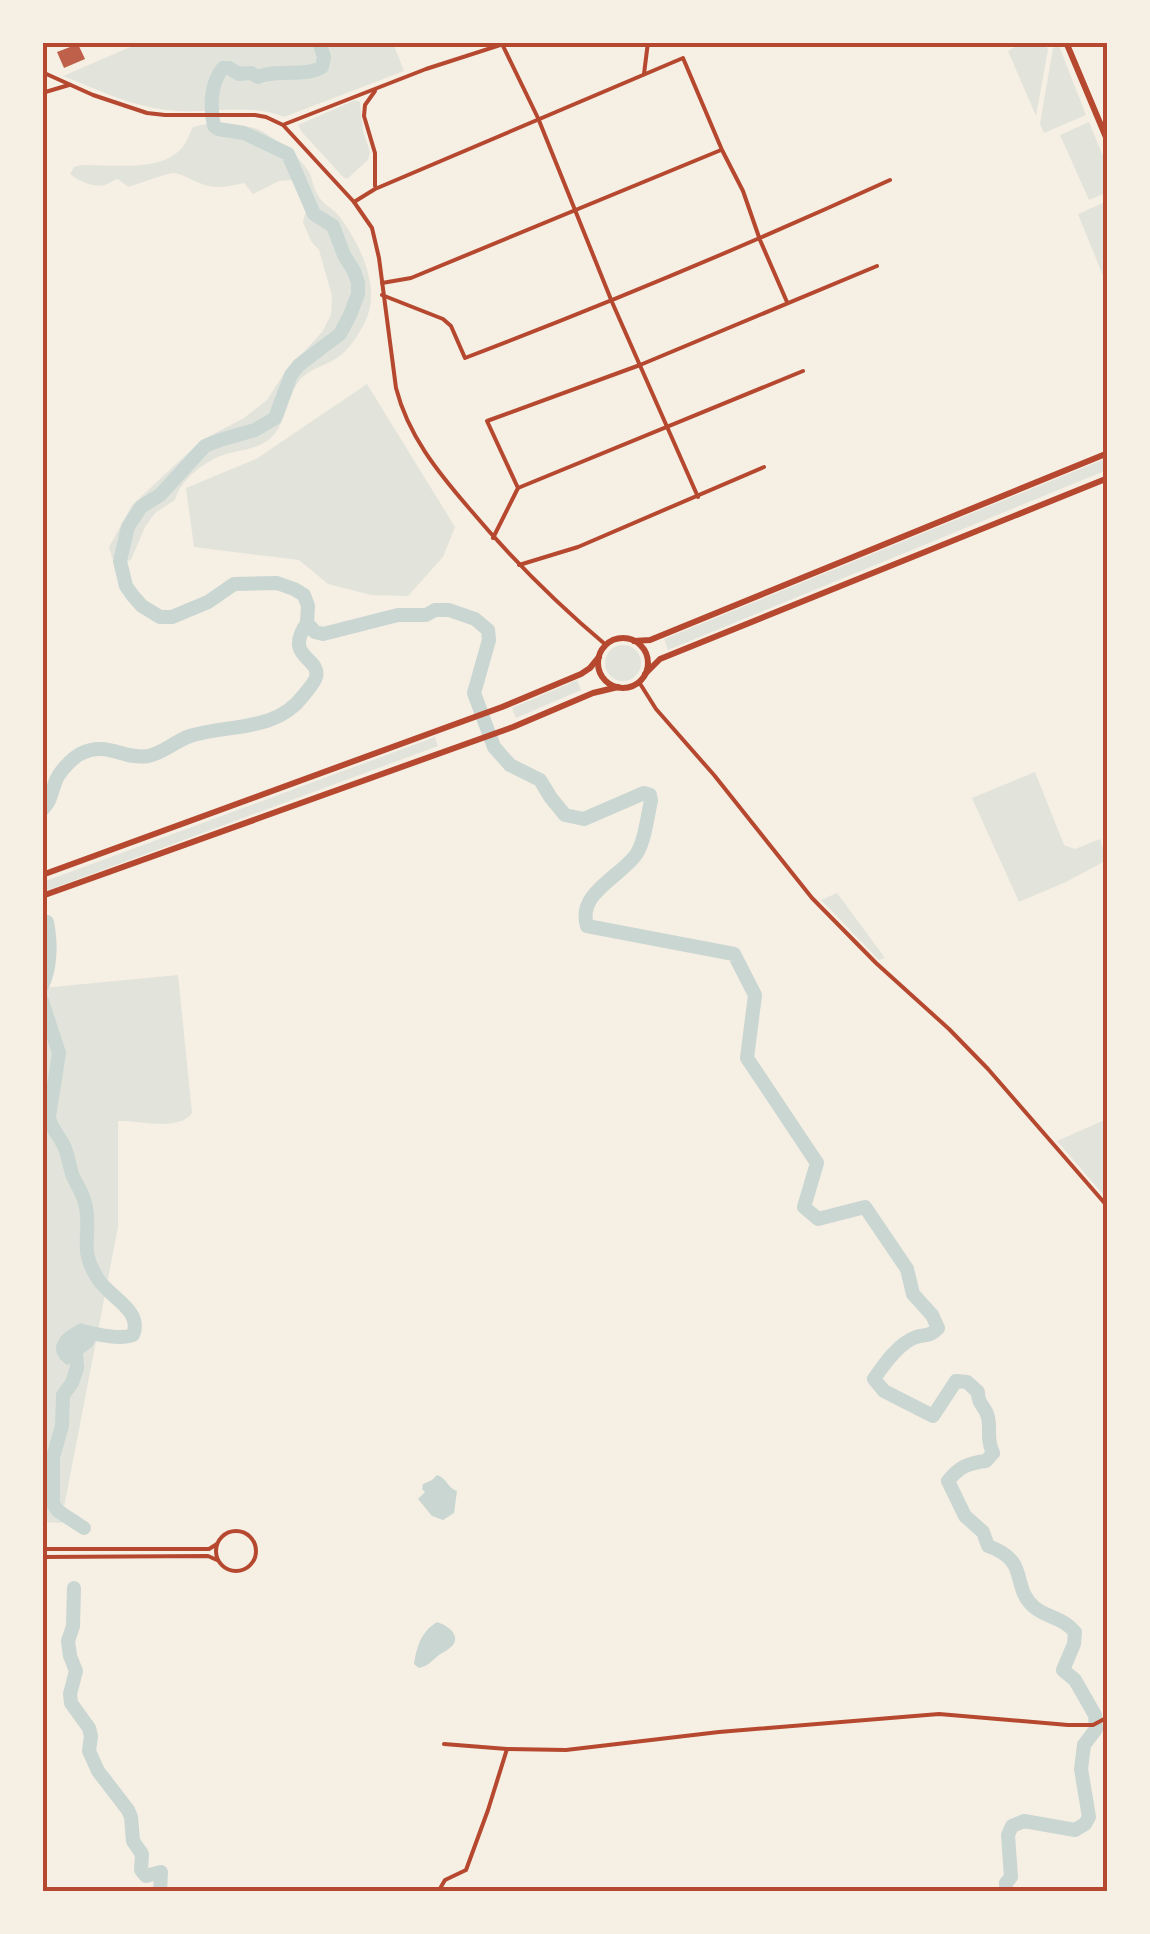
<svg xmlns="http://www.w3.org/2000/svg" width="1150" height="1934" viewBox="0 0 1150 1934" font-family="'Nunito Sans',sans-serif">
  <rect width="100%" height="100%" fill="#f6efe4"/>
  <g fill="#e2e4dc">
    <path d="M142,42L393,43L404,71L284,117C248,102 206,115 167,110C131,106 96,89 63,76Z"/>
    <path d="M1016,43H1045L1048,50L1036,116L1008,51L1015,47Z"/>
    <path d="M1059,46L1086,115L1044,133L1040,124L1053,48Z"/>
    <path d="M355,100L360,102L363,131L370,152L368,160L347,179L343,177L302,132L298,125Z"/>
    <path d="M214,122C232,129 249,122 265,133C281,143 301,157 310,174C313,181 314,189 318,195C322,204 333,208 339,216C360,244 382,288 365,322C359,334 349,350 337,358C325,366 308,369 299,381C286,399 286,428 267,441C254,450 237,450 223,455C203,463 181,479 175,500L155,513L145,527L131,560L123,563L112,558L109,547L132,505L202,440L244,418L267,400L285,372L322,332L331,315L332,296L319,250L311,241L303,222L307,205L299,188L292,180L279,181L253,194L244,183C227,187 214,190 197,182C189,179 183,174 174,173C166,173 139,184 128,187L118,179C114,180 110,183 105,185C94,188 78,181 70,174L74,167L82,165C112,164 160,173 182,148C187,142 189,134 193,127Z"/>
    <path d="M1089,122L1107,166L1108,192L1089,200L1060,135Z"/>
    <path d="M1107,201V286L1078,214Z"/>
    <path d="M367,384L455,527L443,557L408,596L371,595L328,584L299,560L194,547L186,488L256,459Z"/>
    <path d="M1107,458V470L668,650L664,639Z"/>
    <circle cx="623" cy="663" r="18"/>
    <path d="M577,680L581,690L516,718L512,708Z"/>
    <path d="M435,737L438,746L43,892V882Z"/>
    <path d="M1035,772L1064,845L1075,849L1100,839L1107,860L1066,882L1019,902L972,798Z"/>
    <path d="M837,893L885,958L879,960L821,900Z"/>
    <path d="M178,975L192,1113C179,1132 139,1120 118,1121V1227L61,1523L42,1522V988Z"/>
    <path d="M1107,1119V1199L1057,1141Z"/>
  </g>
  <g fill="#c9d6d2">
    <path d="M81,1323L93,1332L96,1340L92,1347L67,1365C43,1348 63,1331 81,1323Z"/>
    <path d="M437,1475C447,1478 448,1489 457,1491L454,1513L443,1520L432,1516L418,1499L425,1492L422,1489L423,1484L432,1480Z"/>
    <path d="M437,1622C446,1625 461,1634 453,1645C451,1648 442,1653 439,1655C431,1661 429,1666 419,1668L414,1664C417,1646 421,1632 437,1622Z"/>
  </g>
  <g fill="none" stroke-linecap="round" stroke-linejoin="round">
    <g stroke="#c9d6d2" stroke-width="14">
      <path d="M319,42L324,57L322,67C303,78 280,68 258,77L251,73L239,74L229,68H223C210,83 210,108 214,126L218,129L244,133L288,154L314,214L333,226L344,255L354,271L358,283V294L350,315L340,334L299,365L291,375L275,418L255,430L220,440L205,446L160,495L141,507L128,527L120,561L126,586L133,596L142,606L160,617H172L208,602L234,584L277,583L294,589L304,595L308,606L307,623L315,632L323,634L398,615H426L435,610H449L475,619L488,630L489,640L474,693L494,747L510,765L540,780L551,798L565,815L584,819L644,793L650,795L651,801C647,817 645,843 635,856C618,878 577,894 587,926L734,954L755,995L747,1058L817,1163L804,1207L818,1219L865,1207L907,1269L913,1294L932,1315L938,1328C930,1337 926,1334 916,1337C899,1343 884,1364 874,1379L884,1391L933,1416L956,1381L967,1382L978,1392C978,1406 985,1405 988,1417C991,1431 986,1438 993,1453L986,1461C968,1463 959,1467 948,1481L965,1516L983,1532L988,1546C1031,1561 1010,1586 1034,1607C1047,1618 1061,1616 1075,1632L1074,1644L1063,1670L1075,1680L1095,1715L1096,1729L1084,1745L1081,1769L1089,1817L1085,1824L1075,1830L1024,1821L1012,1826L1008,1835L1011,1877L1006,1883V1892"/>
      <path d="M42,810C51,801 51,794 55,783C58,773 71,759 80,754C107,740 123,760 148,756C164,753 175,741 190,736C228,724 276,732 303,696C307,691 315,682 316,677C321,657 283,658 307,623"/>
      <path d="M42,986C51,966 51,943 47,922"/>
      <path d="M42,1001L59,1053L49,1117C50,1127 58,1134 63,1144C68,1153 69,1164 72,1174C76,1184 83,1193 85,1203C93,1234 77,1247 98,1279C110,1298 143,1310 133,1335C119,1340 96,1334 82,1331L75,1336L77,1368L72,1383L63,1395L62,1426L53,1457V1504L58,1511L84,1528"/>
      <path d="M74,1588L73,1626L68,1641L70,1656L76,1671L70,1694L71,1703L89,1728L91,1736L89,1751L98,1771L128,1810L131,1817L133,1841L142,1854L141,1870L146,1876L161,1872L160,1892"/>
    </g>
  </g>
  <path fill="#bf614a" d="M78,44L85,59L64,68L57,52Z"/>
  <g fill="none" stroke-linecap="round" stroke-linejoin="round">
    <g stroke="#b5482f" stroke-width="4">
      <path d="M503,46L538,118L612,302L698,497"/>
      <path d="M42,72L93,95L147,113L165,115H255L266,117L283,125L354,202L372,228L379,258L396,388C408,435 437,471 468,507C510,557 556,603 606,645"/>
      <path d="M644,74L648,42"/>
      <path d="M375,91L365,105L364,116L375,153V186"/>
      <path d="M42,93L69,85"/>
      <path d="M285,124L426,69L510,42"/>
      <path d="M354,202L375,189L683,58L722,150L743,191L760,240L787,302"/>
      <path d="M382,283L411,278L721,150"/>
      <path d="M382,295L443,319L451,326L465,358C609,303 750,244 890,180"/>
      <path d="M518,488L803,371"/>
      <path d="M493,538L518,488L487,421L640,365L877,266"/>
      <path d="M519,565L578,547L764,467"/>
      <path d="M639,682L656,709L714,775L812,898L876,963L949,1029L988,1069L1108,1207"/>
      <circle cx="236" cy="1551" r="20"/>
      <path d="M42,1549H209L217,1544"/>
      <path d="M42,1557L208,1556L217,1560"/>
      <path d="M444,1744L507,1749L566,1750L719,1732L939,1714L1068,1725H1093L1108,1717"/>
      <path d="M438,1892L445,1880L466,1870L488,1810L507,1749"/>
    </g>
    <g stroke="#b5482f" stroke-width="6">
      <path d="M1066,42L1108,142"/>
      <circle cx="623" cy="663" r="25"/>
      <path d="M634,641L650,640L1108,453"/>
      <path d="M645,674L660,659L1108,478"/>
      <path d="M42,875L502,707L581,674L590,668L599,657"/>
      <path d="M42,896L513,727L593,693L618,687"/>
    </g>
  </g>
  <rect width="1150" height="1934" fill="none" stroke="#f6efe4" stroke-width="90"/>
  <rect x="45" y="45" width="1060" height="1844" fill="none" stroke="#b5482f" stroke-width="4"/>
</svg>
